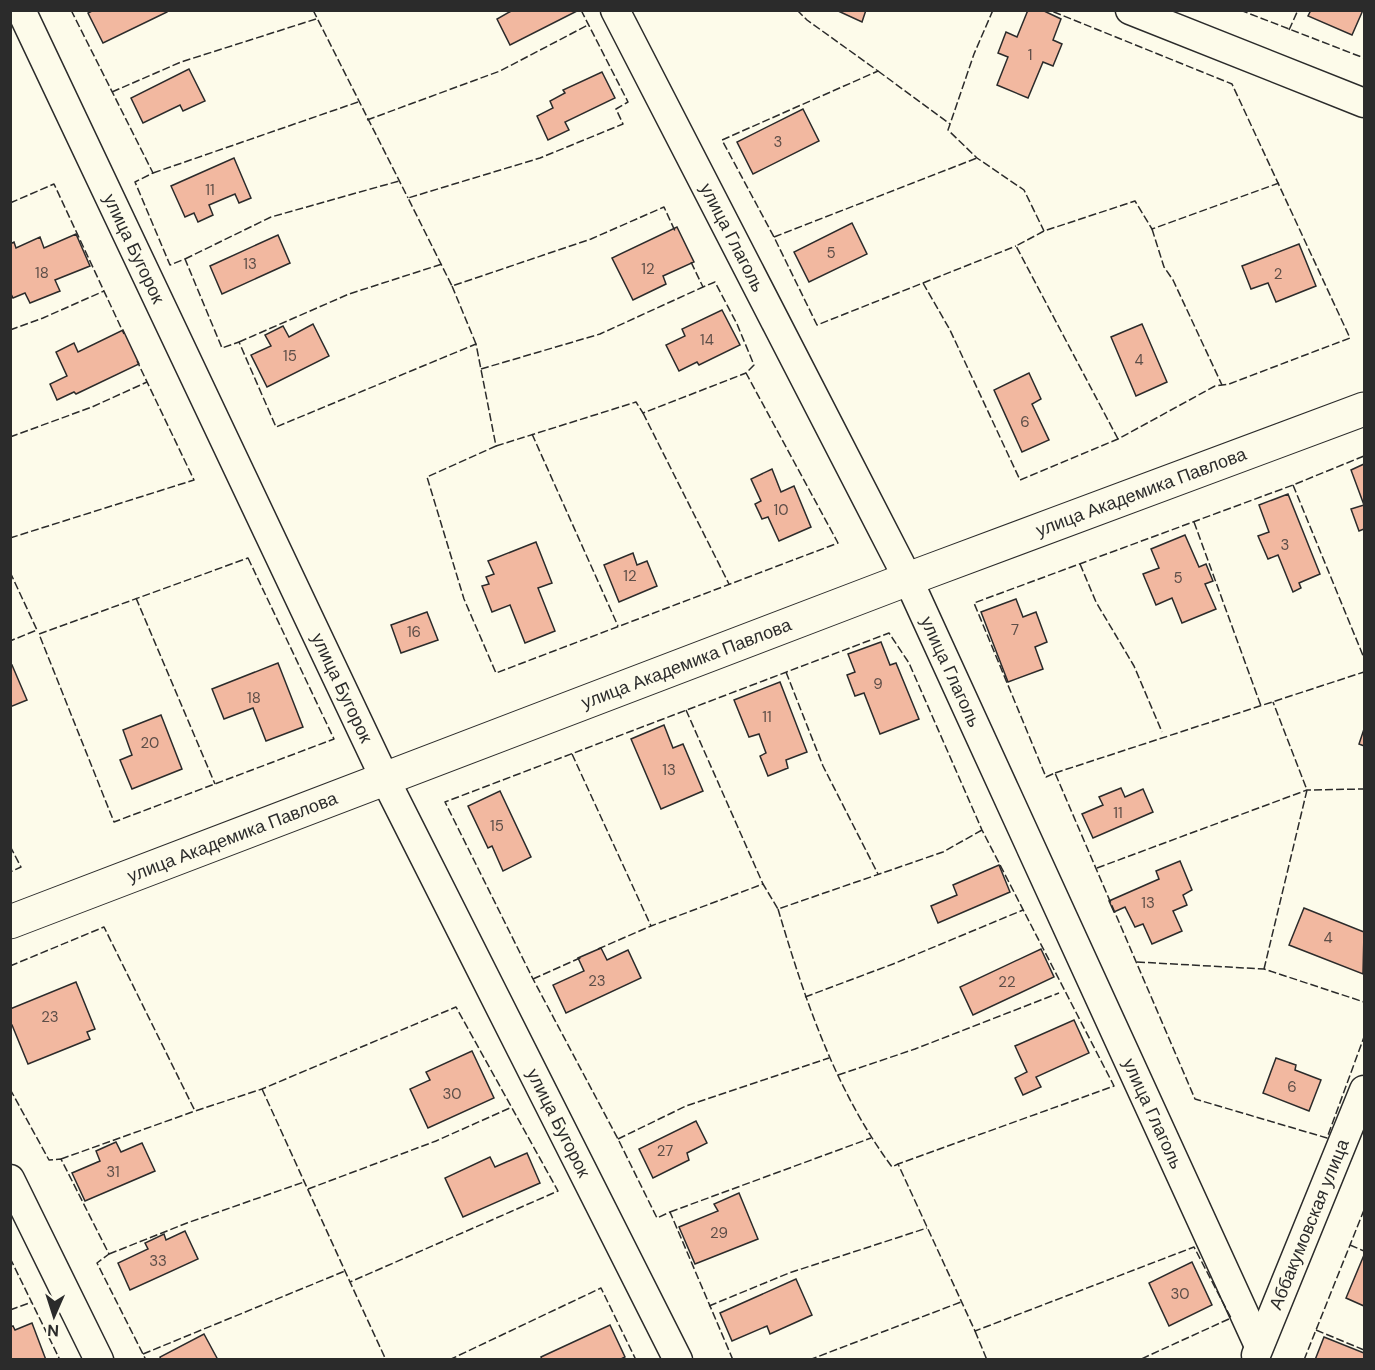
<svg xmlns="http://www.w3.org/2000/svg" width="1375" height="1370" viewBox="0 0 1375 1370" font-family="'DM Sans',sans-serif">
  <rect width="100%" height="100%" fill="#fdfbea"/>
  <g fill="#f2b8a0" stroke="#2b2b2b" stroke-width="1.5">
    <path d="M94,10H167V12L103,43L88,13Z"/>
    <path d="M513,10H576L577,11L510,45L497,19Z"/>
    <path d="M836,10H866L862,22Z"/>
    <path d="M1028,10H1042L1061,19L1053,40L1062,44L1053,66L1043,62L1028,98L997,85L1008,57L998,53L1006,32L1017,37Z"/>
    <path d="M1311,10H1363L1352,35L1308,16Z"/>
    <path d="M189,69L205,101L183,111L180,105L143,123L131,98Z"/>
    <path d="M602,72L615,98L565,122L569,130L548,140L537,116L553,108L550,101L565,93L563,90Z"/>
    <path d="M803,109L819,141L753,174L737,142Z"/>
    <path d="M234,158L251,198L239,203L235,194L209,205L213,215L198,222L194,213L185,217L171,186Z"/>
    <path d="M852,223L867,254L809,282L794,252Z"/>
    <path d="M677,227L694,262L663,276L666,284L633,300L612,258Z"/>
    <path d="M76,234L90,266L55,280L60,291L30,303L25,293L13,298L10,292V244L14,242L16,248L40,237L44,248Z"/>
    <path d="M278,235L290,263L222,294L210,266Z"/>
    <path d="M1299,244L1316,286L1276,302L1268,283L1251,289L1242,266Z"/>
    <path d="M722,310L740,345L699,365L697,362L679,371L666,345L685,336L682,329Z"/>
    <path d="M313,324L329,356L267,387L251,355L271,346L265,335L283,326L289,337Z"/>
    <path d="M1142,324L1167,382L1136,396L1111,337Z"/>
    <path d="M123,330L139,364L76,394L74,392L57,400L50,384L67,376L56,352L74,343L78,352Z"/>
    <path d="M1029,373L1041,399L1032,404L1049,440L1022,452L994,390Z"/>
    <path d="M1364,464V529L1359,531L1351,509L1364,505L1351,470Z"/>
    <path d="M772,469L781,492L794,486L811,527L779,541L768,517L762,519L755,504L761,501L751,479Z"/>
    <path d="M1288,494L1320,574L1299,583L1301,588L1293,592L1278,555L1268,559L1258,536L1269,532L1259,505Z"/>
    <path d="M1185,535L1199,567L1206,564L1213,581L1205,584L1216,609L1182,623L1172,598L1156,605L1143,574L1159,568L1151,549Z"/>
    <path d="M536,542L552,583L538,588L555,631L525,643L510,605L492,612L482,586L489,584L486,577L494,574L488,561Z"/>
    <path d="M633,553L637,565L647,561L657,586L619,602L604,565Z"/>
    <path d="M1016,599L1023,617L1036,612L1047,642L1035,647L1043,669L1008,682L981,612Z"/>
    <path d="M427,612L438,640L401,653L391,625Z"/>
    <path d="M881,642L890,665L896,663L919,719L880,734L864,693L855,696L847,675L855,672L848,654Z"/>
    <path d="M278,663L303,727L266,741L253,708L224,719L212,689Z"/>
    <path d="M12,665L27,700L10,707V666Z"/>
    <path d="M780,682L807,752L786,760L788,768L768,776L760,756L766,753L759,734L749,737L734,700Z"/>
    <path d="M161,715L182,769L132,789L120,760L132,755L123,730Z"/>
    <path d="M664,725L673,748L683,744L703,791L661,809L631,739Z"/>
    <path d="M1364,729V746L1359,744Z"/>
    <path d="M1121,788L1125,797L1143,789L1153,812L1093,838L1082,814L1103,805L1099,797Z"/>
    <path d="M500,791L531,857L503,871L492,846L488,848L468,806Z"/>
    <path d="M1180,861L1192,890L1183,895L1187,905L1173,911L1182,931L1152,944L1143,924L1135,927L1125,907L1114,912L1109,901L1159,879L1156,871Z"/>
    <path d="M999,865L1010,892L938,923L931,906L957,895L953,885Z"/>
    <path d="M1304,908L1364,932L1363,974L1289,945Z"/>
    <path d="M601,948L607,960L628,950L641,978L566,1013L553,985L584,971L578,958Z"/>
    <path d="M1041,949L1054,977L973,1015L960,987Z"/>
    <path d="M76,982L95,1029L87,1032L90,1039L28,1064L12,1025H10V1009Z"/>
    <path d="M1074,1020L1089,1053L1036,1077L1041,1087L1023,1095L1015,1078L1027,1072L1015,1046Z"/>
    <path d="M472,1051L494,1098L428,1128L410,1089L430,1080L426,1072Z"/>
    <path d="M1276,1058L1296,1065L1295,1070L1321,1080L1309,1111L1263,1093Z"/>
    <path d="M696,1121L707,1143L687,1153L689,1160L653,1178L639,1149Z"/>
    <path d="M116,1142L121,1152L142,1143L155,1171L85,1201L72,1173L100,1161L96,1151Z"/>
    <path d="M527,1153L540,1183L463,1217L445,1178L490,1157L495,1167Z"/>
    <path d="M739,1193L758,1239L695,1264L679,1227L718,1211L714,1204Z"/>
    <path d="M185,1231L198,1259L130,1290L118,1263L148,1249L145,1243L164,1234L166,1240Z"/>
    <path d="M1364,1255V1306L1346,1298Z"/>
    <path d="M1192,1262L1212,1305L1169,1326L1149,1283Z"/>
    <path d="M796,1279L812,1315L770,1334L767,1326L732,1341L720,1313Z"/>
    <path d="M32,1323L46,1360H10V1327L13,1326L15,1330Z"/>
    <path d="M610,1325L625,1357L619,1360H542L541,1357Z"/>
    <path d="M204,1334L218,1360H161L160,1357Z"/>
    <path d="M1324,1337L1364,1353V1360H1315Z"/>
  </g>
  <g fill="none" stroke-linecap="round" stroke-linejoin="round">
    <defs>
      <g id="minor">
        <path id="s1" d="M21,10L385,779L678,1360"/>
        <path id="s2" d="M615,10L908,579L1259,1346"/>
        <path d="M1130,10L1364,103"/>
        <path d="M10,1179L99,1360"/>
        <path id="s3" d="M1256,1355L1364,1090"/>
      </g>
      <g id="tertiary">
        <path id="s4" d="M10,922L908,579L1364,409"/>
      </g>
    </defs>
    <use href="#minor" stroke="#2b2b2b" stroke-width="31"/>
    <use href="#tertiary" stroke="#2b2b2b" stroke-width="35"/>
    <use href="#minor" stroke="#fdfbea" stroke-width="28"/>
    <use href="#tertiary" stroke="#fdfbea" stroke-width="33"/>
    <g stroke="#2b2b2b" stroke-width="1.5" stroke-dasharray="8 3" stroke-linecap="butt">
      <path d="M71,10L153,173L135,182L170,265L185,259L222,348L239,342L276,427L476,344L496,446L427,477L464,599L496,673L838,543L746,373L754,365L737,324L715,282L703,287L690,260"/>
      <path d="M313,10L408,198"/>
      <path d="M581,10L628,102L616,109L623,124L540,158L408,198L452,286L591,239L664,207L675,231"/>
      <path d="M797,10L807,20L878,71L722,140L774,237L817,325L923,283L950,330L1020,480L1118,439L1215,386L1229,384L1350,338L1232,84L1049,10"/>
      <path d="M993,10L974,54L948,130L977,158L1024,190L1044,231"/>
      <path d="M1240,10L1364,58"/>
      <path d="M1289,30L1298,10"/>
      <path d="M878,71L950,124"/>
      <path d="M112,92L181,62L316,19"/>
      <path d="M367,120L500,71L588,25"/>
      <path d="M153,173L358,102"/>
      <path d="M10,203L54,184L124,334"/>
      <path d="M1152,229L1164,267L1173,280L1222,385"/>
      <path d="M774,237L977,158"/>
      <path d="M185,259L271,217L399,181"/>
      <path d="M923,283L1016,246"/>
      <path d="M452,286L476,344"/>
      <path d="M10,330L43,318L104,291"/>
      <path d="M239,342L349,294L442,264"/>
      <path d="M481,369L600,334L703,287"/>
      <path d="M643,413L729,584"/>
      <path d="M532,434L618,626"/>
      <path d="M10,437L92,407L147,382"/>
      <path d="M1118,439L1016,246L1044,231L1135,201L1152,229L1279,183"/>
      <path d="M496,446L636,402L643,413L746,373"/>
      <path d="M1364,456L1293,485L974,603L1046,777L1055,773L1195,1099L1327,1138L1364,1037"/>
      <path d="M1293,485L1364,658"/>
      <path d="M1194,522L1261,706"/>
      <path d="M10,538L194,480L137,361"/>
      <path d="M248,558L334,739L114,822L39,634Z"/>
      <path d="M1080,564L1096,602L1134,666L1162,732"/>
      <path d="M10,572L37,630L10,641"/>
      <path d="M136,598L215,784"/>
      <path d="M786,672L823,766L878,874"/>
      <path d="M686,710L763,884"/>
      <path d="M572,754L651,926"/>
      <path d="M1055,773L1364,672"/>
      <path d="M10,846L21,867L10,872"/>
      <path d="M1097,868L1307,790L1364,789"/>
      <path d="M778,909C805,1000 835,1090 892,1167L898,1164"/>
      <path d="M598,949L651,926L763,884L778,909L943,852L982,830"/>
      <path d="M1137,962L1264,969L1364,1002"/>
      <path d="M10,966L104,927L195,1111L262,1089L456,1007L558,1191L350,1282L386,1360"/>
      <path d="M1264,969L1307,790L1273,702"/>
      <path d="M533,979L582,957"/>
      <path d="M805,997L893,964L1023,910"/>
      <path d="M838,1075L915,1049L1059,993"/>
      <path d="M10,1089L49,1160L61,1159L109,1254L97,1263L146,1360"/>
      <path d="M262,1089L350,1282"/>
      <path d="M618,1139L686,1106L829,1058"/>
      <path d="M61,1159L195,1111"/>
      <path d="M308,1189L436,1141L512,1107"/>
      <path d="M670,1212L871,1138"/>
      <path d="M1350,1245L1364,1251"/>
      <path d="M109,1254L187,1223L304,1182"/>
      <path d="M10,1258L60,1360"/>
      <path d="M709,1306L789,1273L927,1228"/>
      <path d="M10,1310L32,1302"/>
      <path d="M1316,1330L1364,1350"/>
      <path d="M975,1331L987,1360"/>
      <path d="M143,1354L345,1271"/>
      <path d="M449,1360L601,1288L636,1360"/>
      <path d="M733,1360L670,1212L657,1218L618,1139L533,979L445,802L889,633L909,663L982,830L1114,1086L898,1164L975,1331L1194,1247L1231,1318L1139,1360"/>
      <path d="M809,1360L961,1302"/>
      <path d="M1304,1360L1364,1210"/>
    </g>
  </g>
  <g text-anchor="middle" stroke-width="4.5" stroke-linejoin="round" paint-order="stroke">
    <g font-size="15" fill="#5d4e48">
      <text x="1030" y="60">1</text>
      <text x="778" y="147">3</text>
      <text x="210" y="195">11</text>
      <text x="831" y="258">5</text>
      <text x="250" y="269">13</text>
      <text x="648" y="274">12</text>
      <text x="42" y="278">18</text>
      <text x="1278" y="279">2</text>
      <text x="707" y="345">14</text>
      <text x="290" y="361">15</text>
      <text x="1139" y="365">4</text>
      <text x="1025" y="427">6</text>
      <text x="781" y="515">10</text>
      <text x="1285" y="550">3</text>
      <text x="630" y="581">12</text>
      <text x="1178" y="583">5</text>
      <text x="1015" y="635">7</text>
      <text x="414" y="637">16</text>
      <text x="878" y="689">9</text>
      <text x="254" y="703">18</text>
      <text x="767" y="722">11</text>
      <text x="150" y="748">20</text>
      <text x="669" y="775">13</text>
      <text x="1118" y="818">11</text>
      <text x="497" y="831">15</text>
      <text x="1148" y="908">13</text>
      <text x="1328" y="943">4</text>
      <text x="597" y="986">23</text>
      <text x="1007" y="987">22</text>
      <text x="50" y="1022">23</text>
      <text x="1292" y="1092">6</text>
      <text x="452" y="1099">30</text>
      <text x="665" y="1156">27</text>
      <text x="113" y="1177">31</text>
      <text x="719" y="1238">29</text>
      <text x="158" y="1266">33</text>
      <text x="1180" y="1299">30</text>
    </g>
    <g font-size="18" fill="#2b2b2b" stroke="#fdfbea">
      <text dy="6" stroke="none"><textPath href="#s2" startOffset="256">улица Глаголь</textPath></text>
      <text dy="6" stroke="none"><textPath href="#s1" startOffset="264">улица Бугорок</textPath></text>
      <text dy="6" stroke="none"><textPath href="#s4" startOffset="1210">улица Академика Павлова</textPath></text>
      <text dy="6" stroke="none"><textPath href="#s4" startOffset="724">улица Академика Павлова</textPath></text>
      <text dy="6" stroke="none"><textPath href="#s2" startOffset="742">улица Глаголь</textPath></text>
      <text dy="6" stroke="none"><textPath href="#s1" startOffset="750">улица Бугорок</textPath></text>
      <text dy="6" stroke="none"><textPath href="#s4" startOffset="238">улица Академика Павлова</textPath></text>
      <text dy="6" stroke="none"><textPath href="#s2" startOffset="1228">улица Глаголь</textPath></text>
      <text dy="6" stroke="none"><textPath href="#s1" startOffset="1236">улица Бугорок</textPath></text>
      <text dy="6" stroke="none"><textPath href="#s3" startOffset="141">Аббакумовская улица</textPath></text>
    </g>
  </g>
  <rect width="1375" height="1370" fill="none" stroke="#2b2b2b" stroke-width="24"/>
  <g transform="translate(54 1316) rotate(183)" stroke="#fdfbea" stroke-width="4.5" paint-order="stroke">
  <path d="M0-4.5L10 22L0 15L-10 22Z" fill="#2b2b2b"/>
  <text y="-9" font-size="16" font-weight="bold" text-anchor="middle" fill="#2b2b2b">N</text>
  </g>
</svg>
